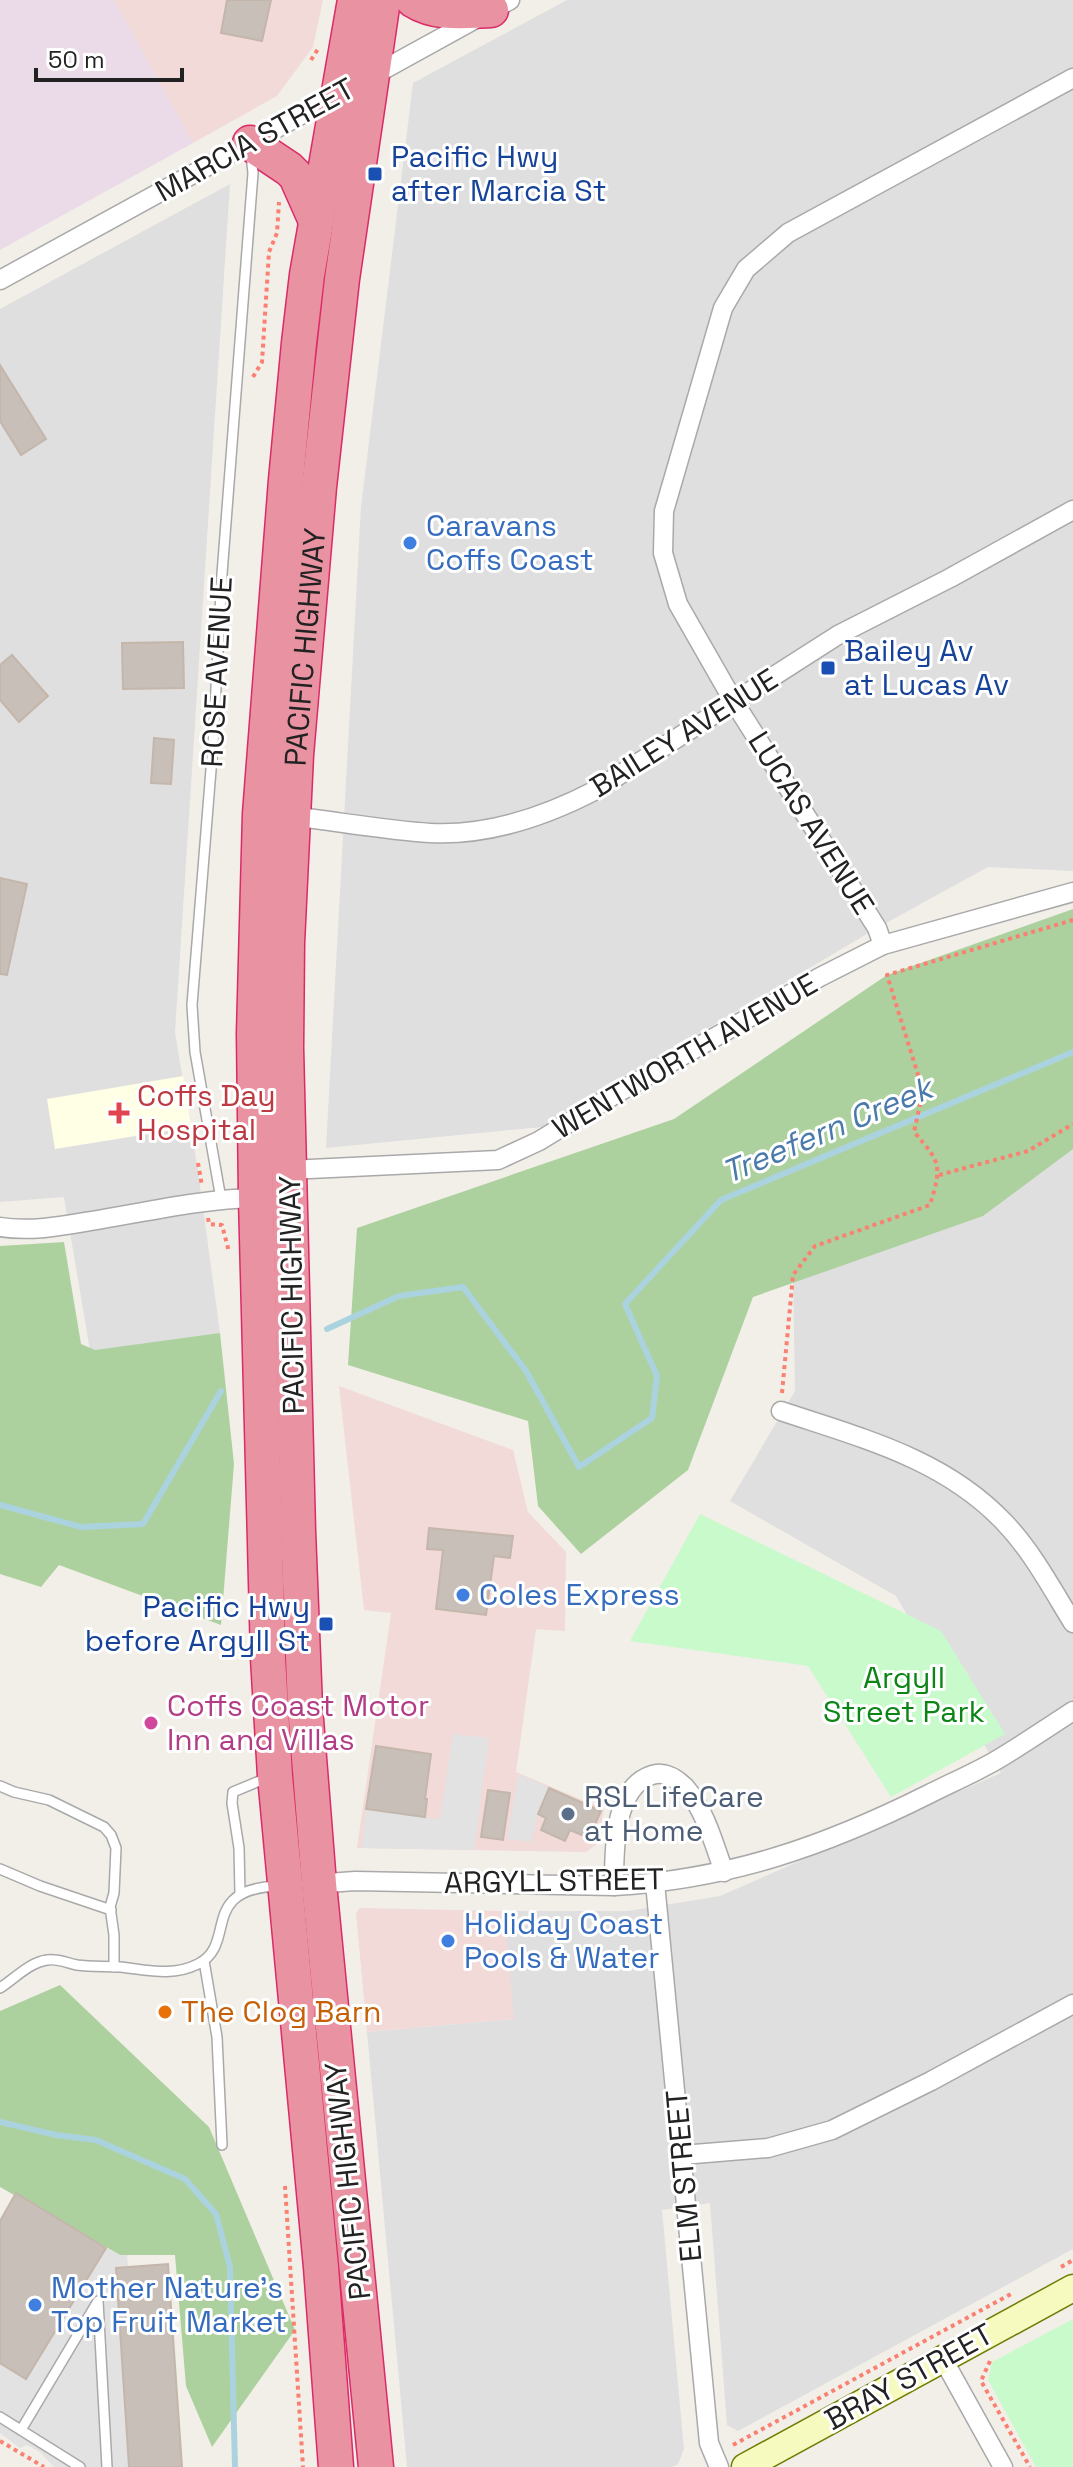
<svg xmlns="http://www.w3.org/2000/svg" width="1073" height="2467" viewBox="0 0 1073 2467" font-family="'Space Grotesk',sans-serif">
  <rect width="100%" height="100%" fill="#f2efe9"/>
  <g fill="#e0dfdf">
    <path d="M567,0H1073V871L988,867L877,928L542,1127L326,1148L361,507L413,83Z"/>
    <path d="M230,184L175,1032L198,1171L220,1333L91,1356L64,1197L0,1202V309Z"/>
    <path d="M1073,1135V2249L738,2431L727,2425L710,2203L662,2210L684,2449L678,2464L672,2467H407L367,2032L513,2019L504,1911H628L720,1896L1001,1773L896,1596L730,1501L795,1391L793,1275Z"/>
  </g>
  <g fill="#f2dad9">
    <path d="M114,0H323L313,47L277,96L193,143Z"/>
    <path d="M339,1386L513,1450L528,1512L566,1552L565,1631L536,1629L516,1772L604,1809L597,1844L586,1852L357,1848L391,1613L364,1610Z"/>
    <path d="M360,1908L504,1911L514,2019L367,2032L356,1913Z"/>
  </g>
  <path fill="#ebdbe8" d="M0,0H114L193,143L0,250Z"/>
  <path fill="#ffffe5" d="M183,1076L191,1127L55,1149L47,1099Z"/>
  <g fill="#add19e">
    <path d="M1073,909V1149L983,1216L753,1297L688,1470L581,1554L538,1506L528,1421L348,1365L357,1228L674,1119L887,975Z"/>
    <path d="M64,1242L81,1344L95,1350L220,1333L234,1464L221,1625L59,1565L41,1587L0,1574V1246Z"/>
    <path d="M60,1985L209,2127L295,2330L212,2447L186,2386L175,2255H120L0,2187V2011Z"/>
  </g>
  <g fill="#c8facc">
    <path d="M700,1514L941,1631L1005,1734L891,1797L808,1666L630,1641Z"/>
    <path d="M1073,2319V2467H1036L988,2380L992,2362Z"/>
  </g>
  <g fill="#e2e2e2">
    <path d="M453,1734L489,1738L474,1850L362,1848L366,1809L440,1819Z"/>
    <path d="M519,1774L549,1788L538,1814L531,1842L507,1839Z"/>
    <path d="M106,2248L120,2255H127L128,2267L117,2288L129,2467H54L40,2452L27,2445L20,2448L0,2433V2363L27,2379Z"/>
  </g>
  <g fill="none" stroke-linecap="round" stroke-linejoin="round">
    <g stroke="#aad3df" stroke-width="6">
      <path d="M327,1329L399,1296L463,1287L526,1371L579,1467L652,1418L657,1376L625,1304L721,1200L1073,1052"/>
      <path d="M0,1505L81,1527L143,1524L221,1391"/>
      <path d="M0,2122L56,2135L96,2140L185,2179L216,2214L230,2267L235,2467"/>
    </g>
  </g>
  <g fill="#c7bfb8" stroke="#c4b6ab" stroke-width="2">
    <path d="M227,0H271L262,41L221,33Z"/>
    <path d="M0,365L46,439L21,455L0,421Z"/>
    <path d="M183,642L184,688L123,689L122,643Z"/>
    <path d="M12,655L48,696L19,722L0,700V665Z"/>
    <path d="M154,738L174,740L171,784L151,783Z"/>
    <path d="M0,878L27,884L7,975L0,974Z"/>
    <path d="M429,1528L513,1536L510,1558L494,1556L486,1615L436,1609L443,1550L427,1549Z"/>
    <path d="M376,1746L431,1754L425,1799H427L425,1817L366,1809Z"/>
    <path d="M549,1788L601,1811L589,1838L570,1830L565,1841L541,1830L546,1818L538,1814Z"/>
    <path d="M488,1790L510,1793L503,1840L481,1837Z"/>
    <path d="M16,2193L106,2248L26,2379L0,2363V2221Z"/>
    <path d="M168,2264L182,2467H129L116,2268Z"/>
  </g>
  <g fill="none" stroke-linecap="round" stroke-linejoin="round">
    <defs>
      <g id="lane">
        <path d="M221,1199L195,1052L192,1005L213,745L222,574L253,173L251,155"/>
        <path d="M0,1786L14,1792L49,1800L104,1827L111,1835L116,1848L114,1893L110,1907L114,1935V1967"/>
        <path d="M0,1869L40,1886L111,1910"/>
        <path d="M240,1893L239,1848L232,1803L233,1792L269,1777"/>
        <path d="M204,1961L217,2037L222,2145"/>
        <path d="M0,1988C14,1979 30,1962 47,1960C57,1958 67,1963 77,1965C91,1967 106,1966 120,1967C148,1970 172,1977 198,1964C238,1944 198,1889 278,1886"/>
        <path d="M0,2417L80,2467"/>
        <path d="M21,2430L98,2301L107,2467"/>
      </g>
      <g id="street">
        <path d="M372,76L510,0"/>
        <path d="M0,280L339,94"/>
        <path d="M289,816C336,821 383,830 430,833C488,836 546,816 596,790L838,635L950,578L1073,510"/>
        <path d="M883,945L877,928L734,702L678,604L663,553L664,511L723,308L746,269L788,233L1073,78"/>
        <path d="M289,1170L498,1160L539,1141L614,1095L820,977L883,945L1073,892"/>
        <path d="M0,1227C30,1232 62,1226 91,1221C146,1212 201,1199 256,1198"/>
        <path d="M781,1411C861,1438 943,1458 1004,1522C1032,1551 1052,1589 1073,1623"/>
        <path d="M655,1883L709,2443L719,2467"/>
        <path d="M314,1884L355,1881L614,1886C731,1879 825,1846 929,1794C951,1783 974,1773 995,1761C1022,1745 1047,1728 1073,1711"/>
        <path d="M614,1886C614,1853 613,1787 652,1775C664,1771 676,1778 685,1787C705,1810 714,1844 724,1872"/>
        <path d="M682,2155L768,2148L832,2130L931,2081L1073,2004"/>
        <path d="M943,2359L1003,2467"/>
      </g>
      <path id="secondary" d="M745,2467L1073,2288"/>
      <g id="highway">
        <path d="M413,0C437,15 464,11 491,10"/>
        <path d="M250,143L289,169L296,176L316,221"/>
        <path d="M336,2467L321,2267L275,1776L268,1658L256,1198L254,1033L260,814L286,480L299,343L307,275L355,0"/>
        <path id="s1" d="M376,2467L319,1884L305,1707L298,1531L286,1048L287,943L296,755L319,487L342,279L383,0"/>
      </g>
    </defs>
    <use href="#lane" stroke="#a9a9a9" stroke-width="12"/>
    <use href="#street" stroke="#a9a9a9" stroke-width="21"/>
    <use href="#secondary" stroke="#707d05" stroke-width="29"/>
    <use href="#highway" stroke="#dc2a67" stroke-width="37"/>
    <g stroke="#fa8072" stroke-width="4" stroke-dasharray="4 4" stroke-linecap="butt">
      <path d="M311,60L318,49"/>
      <path d="M253,377L262,362L269,252L277,233L279,202"/>
      <path d="M198,1163L202,1186"/>
      <path d="M939,1175L1028,1151L1073,1124"/>
      <path d="M208,1218L209,1224L222,1225L229,1252"/>
      <path d="M782,1393L793,1275L815,1246L930,1205C942,1165 941,1163 914,1132L923,1091L887,975L1073,920"/>
      <path d="M285,2186L303,2467"/>
      <path d="M1061,2267L1073,2260"/>
      <path d="M990,2361L981,2381L1030,2467"/>
      <path d="M0,2441L44,2467"/>
      <path d="M733,2445L1011,2294"/>
    </g>
    <use href="#lane" stroke="#fff" stroke-width="9"/>
    <use href="#street" stroke="#fff" stroke-width="18"/>
    <use href="#secondary" stroke="#f7fabf" stroke-width="26"/>
    <use href="#highway" stroke="#e892a2" stroke-width="34"/>
  </g>
  <g fill="#1a4fb4" stroke="#fff" stroke-width="3">
    <rect x="367" y="166" width="16" height="16" rx="4"/>
    <rect x="820" y="660" width="16" height="16" rx="4"/>
    <rect x="318" y="1616" width="16" height="16" rx="4"/>
  </g>
  <g fill="#3f7fe0" stroke="#fff" stroke-width="3">
    <circle cx="410" cy="543" r="8"/>
    <circle cx="463" cy="1595" r="8"/>
    <circle cx="448" cy="1941" r="8"/>
    <circle cx="35" cy="2305" r="8"/>
  </g>
  <path fill="#e0444e" stroke="#fff" stroke-width="3" d="M115 1101h8v8h8v8h-8v8h-8v-8h-8v-8h8z"/>
  <circle fill="#d1479c" stroke="#fff" stroke-width="3" cx="151" cy="1723" r="8"/>
  <circle fill="#5c6f8a" stroke="#fff" stroke-width="3" cx="568" cy="1814" r="8"/>
  <circle fill="#e8710a" stroke="#fff" stroke-width="3" cx="165" cy="2012" r="8"/>
  <g text-anchor="middle" stroke-width="6" stroke-linejoin="round" paint-order="stroke">
    <g font-size="30" fill="#222" stroke="#fff">
      <text transform="translate(255 140) rotate(-29)" y="10">MARCIA STREET</text>
      <text dy="10" stroke="none"><textPath href="#s1" startOffset="1824">PACIFIC HIGHWAY</textPath></text>
      <text transform="translate(217 672) rotate(-87)" y="10">ROSE AVENUE</text>
      <text transform="translate(684 733) rotate(-32)" y="10">BAILEY AVENUE</text>
      <text transform="translate(811 823) rotate(58)" y="10">LUCAS AVENUE</text>
      <text transform="translate(685 1056) rotate(-30)" y="10">WENTWORTH AVENUE</text>
      <text transform="translate(292 1295) rotate(-91)" y="10">PACIFIC HIGHWAY</text>
      <text transform="translate(554 1881) rotate(-1)" y="10">ARGYLL STREET</text>
      <text transform="translate(684 2176) rotate(-95)" y="10">ELM STREET</text>
      <text transform="translate(348 2181) rotate(-96)" y="10">PACIFIC HIGHWAY</text>
      <text transform="translate(909 2377) rotate(-29)" y="10">BRAY STREET</text>
    </g>
    <g font-size="30" fill="#164399" stroke="#fff" text-anchor="start">
      <text x="391" y="167">Pacific Hwy<tspan x="391" dy="34">after Marcia St</tspan></text>
      <text x="844" y="661">Bailey Av<tspan x="844" dy="34">at Lucas Av</tspan></text>
      <text x="310" y="1617" text-anchor="end">Pacific Hwy<tspan x="310" dy="34">before Argyll St</tspan></text>
    </g>
    <g font-size="30" fill="#366cbe" stroke="#fff" text-anchor="start">
      <text x="426" y="536">Caravans<tspan x="426" dy="34">Coffs Coast</tspan></text>
      <text x="479" y="1605">Coles Express</text>
      <text x="464" y="1934">Holiday Coast<tspan x="464" dy="34">Pools &amp; Water</tspan></text>
      <text x="51" y="2298">Mother Nature's<tspan x="51" dy="34">Top Fruit Market</tspan></text>
    </g>
    <g font-size="30" fill="#be3a42" stroke="#fff" text-anchor="start">
      <text x="137" y="1106">Coffs Day<tspan x="137" dy="34">Hospital</tspan></text>
    </g>
    <g font-size="30" fill="#0c8416" stroke="#fff">
      <text x="904" y="1688">Argyll<tspan x="904" dy="34">Street Park</tspan></text>
    </g>
    <g font-size="30" fill="#b23c85" stroke="#fff" text-anchor="start">
      <text x="167" y="1716">Coffs Coast Motor<tspan x="167" dy="34">Inn and Villas</tspan></text>
    </g>
    <g font-size="30" fill="#4e5e75" stroke="#fff" text-anchor="start">
      <text x="584" y="1807">RSL LifeCare<tspan x="584" dy="34">at Home</tspan></text>
    </g>
    <g font-size="30" fill="#c56008" stroke="#fff" text-anchor="start">
      <text x="181" y="2022">The Clog Barn</text>
    </g>
    <g font-size="32" font-style="italic" fill="#4a7aab" stroke="#fff">
      <text transform="translate(827 1130) rotate(-23)" y="11">Treefern Creek</text>
    </g>
  </g>
  <path d="M36 68v12h146v-12" fill="none" stroke="#222222" stroke-width="4"/>
  <text x="48" y="68" font-size="24" fill="#222222" stroke="#ffffff" stroke-width="6" paint-order="stroke">50 m</text>
</svg>
